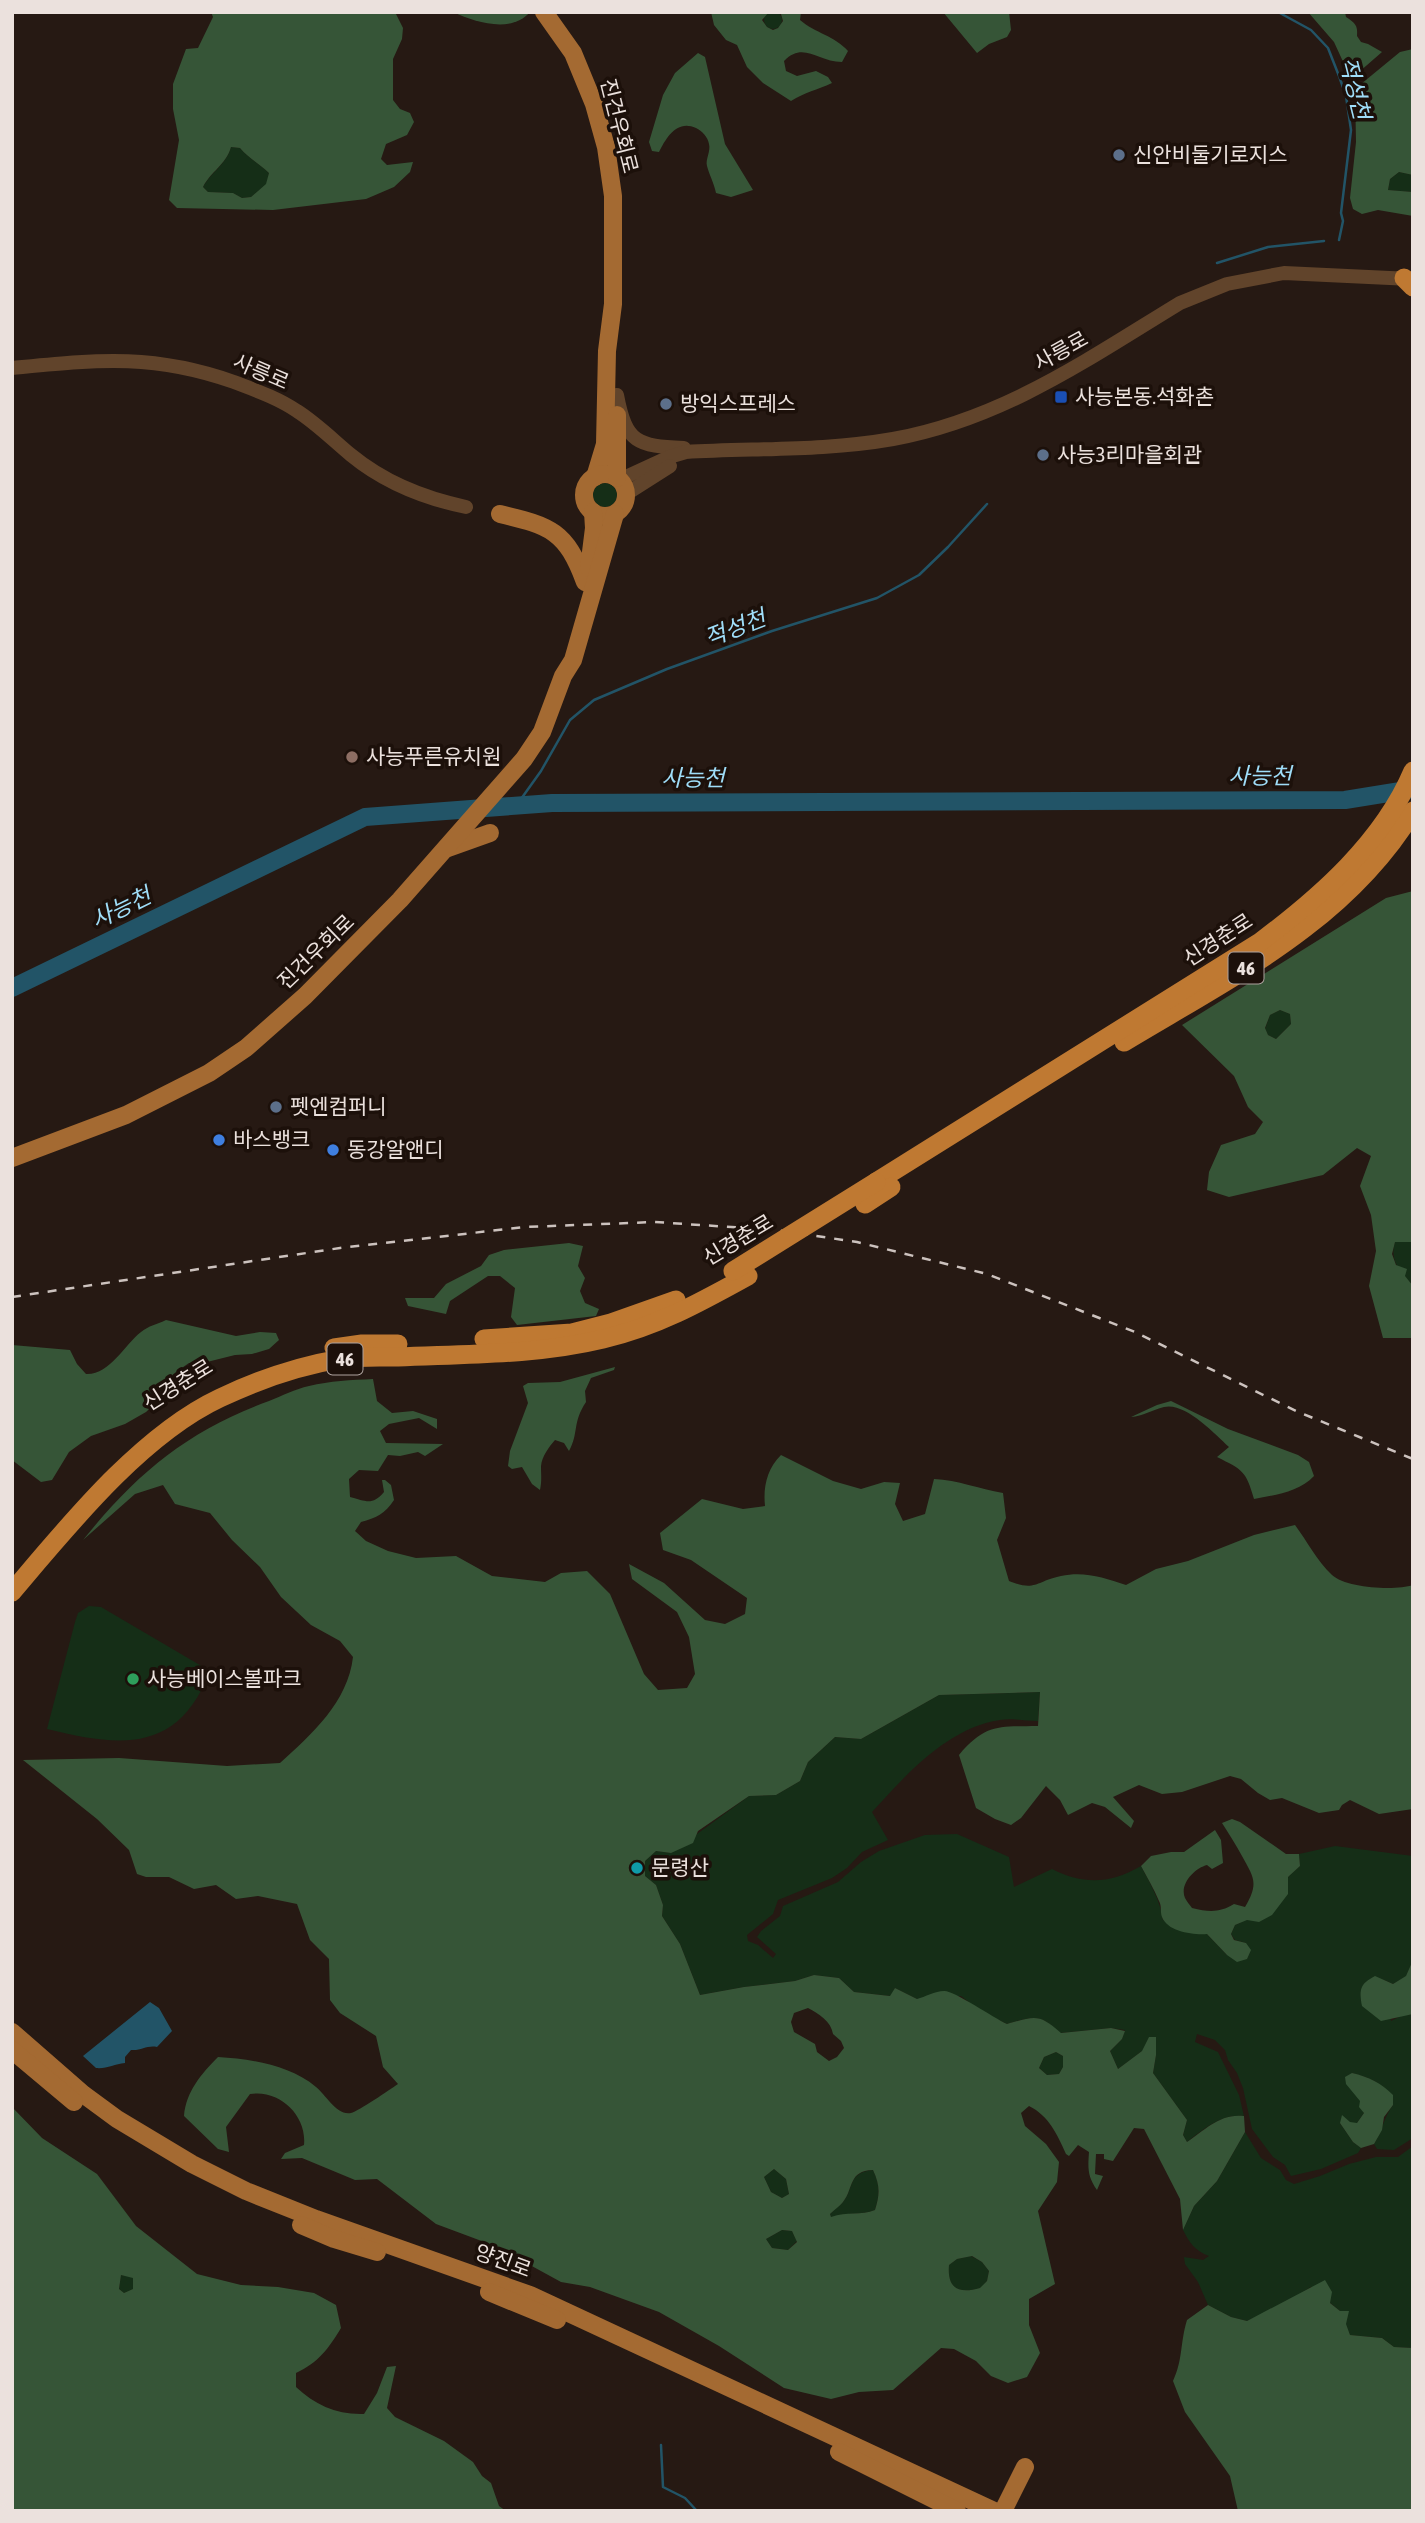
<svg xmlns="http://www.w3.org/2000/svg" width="1425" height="2523" viewBox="0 0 1425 2523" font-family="'Asap Condensed','Noto Sans KR',sans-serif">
  <rect width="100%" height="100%" fill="#261913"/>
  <g fill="#152e17">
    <circle cx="773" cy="20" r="9"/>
    <path d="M231,147L240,148C248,158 260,164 269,173L267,184L251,197L242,198L233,193L208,192L203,187C212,171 226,165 231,147Z"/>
    <path d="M1399,172L1413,175V192L1388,190L1390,179Z"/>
    <circle cx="605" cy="495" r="12"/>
    <path d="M1280,1010L1290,1014L1291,1024L1276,1039L1268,1035L1265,1029L1270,1015Z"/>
    <path d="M1395,1242H1413V1286C1401,1271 1389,1262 1395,1242Z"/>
    <path d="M89,1606L101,1607L210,1671C178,1754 120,1747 47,1729L75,1622L78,1613Z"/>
    <path d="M1040,1692L1038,1721C1026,1721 1012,1718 1000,1720C947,1728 906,1775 872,1812L888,1840L862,1852L847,1868L832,1878L778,1900L773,1914L747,1935L748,1941L758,1945L773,1958L776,1954L757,1937L761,1931L780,1916L783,1906L838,1882L861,1862L879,1851L925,1835L957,1834L1009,1857L1014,1887L1052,1869C1084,1885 1110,1884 1141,1866C1150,1883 1160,1900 1163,1920L1207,1934L1227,1955L1246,1943L1235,1940L1231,1934L1235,1925C1261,1915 1278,1884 1300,1866L1299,1854L1335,1846L1413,1856V1960L1406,1977L1393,1984L1384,1980L1391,2021L1403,2015L1413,2014V2138L1394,2150L1377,2149L1374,2144C1382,2131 1384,2117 1393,2105C1382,2082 1376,2080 1352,2073L1364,2113L1357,2123H1340L1353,2142L1361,2148L1358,2153L1321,2169L1291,2176L1285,2165L1273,2157L1252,2129L1243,2088L1237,2073L1228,2060L1225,2050L1215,2040L1197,2034L1195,2042L1218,2052L1239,2095L1244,2116C1221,2114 1204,2129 1187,2142L1183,2135L1187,2120L1153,2073L1156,2055L1142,2051L1118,2069L1110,2051L1122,2039L1125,2030L1111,2028L1060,2033C1039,2013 1034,2016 1007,2024L980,2011L961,1996L917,1999L895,1988L891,1996L854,1992L839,1978L814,1975L795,1981L744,1987L700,1995L680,1944L662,1916L663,1905L656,1885L645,1876V1861L656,1851L671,1853L749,1796L776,1795L800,1781L808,1762L835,1737L861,1739L939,1695Z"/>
    <path d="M1056,2052L1063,2056V2067L1059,2074L1047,2075L1039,2068L1044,2057Z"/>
    <path d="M1245,2132L1261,2158L1280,2170L1286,2180L1294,2184L1320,2176L1349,2164L1376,2157H1398L1413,2146V2348L1394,2347L1382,2338L1350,2335L1340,2311L1311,2287L1285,2303L1247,2321L1231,2317L1208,2305L1198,2282L1185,2264L1184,2257L1203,2260L1209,2256C1195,2251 1189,2242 1183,2230L1194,2206L1217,2181Z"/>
    <path d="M774,2169L786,2179L789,2194L782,2198L771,2192L764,2177Z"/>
    <path d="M873,2170C880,2185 880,2194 875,2210C861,2216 846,2211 831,2218L830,2214C834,2210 839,2206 843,2202C854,2188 848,2172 873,2170Z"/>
    <path d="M782,2230L792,2231L797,2241L788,2250L772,2248L766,2239Z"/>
    <path d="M971,2256L982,2262L989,2271L987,2281L981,2288C958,2294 947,2289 949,2265L957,2259Z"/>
    <path d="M121,2275L133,2277L134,2289L124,2293L119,2289Z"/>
  </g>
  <g fill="#365537" fill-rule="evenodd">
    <path d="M211,12H395L403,28L402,39L393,59V100L400,109L410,113L414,122L407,135L386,144L381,159L387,165L413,162L410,172L394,187L366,199L273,210L177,208L169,200L179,140L173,109V84L186,49L198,48L213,17ZM231,147L240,148C248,158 260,164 269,173L266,184L251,197L242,198L233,193L208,192L203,187C211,171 226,165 231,147Z"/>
    <path d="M453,12H530C511,34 475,22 453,12Z"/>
    <path d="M711,12H769L762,20L767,27L773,30L778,28L783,21L781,14L778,12H801L800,20C815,33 835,36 848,51L842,62C817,62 804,41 784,61L786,71L797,76L816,71L828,77L832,83C817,90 805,92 791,101L763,83L747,67L737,45L726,40L714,25Z"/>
    <path d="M943,12H1009L1011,30L1007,37L989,44L977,53Z"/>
    <path d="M1308,12H1345L1346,17C1355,23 1358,25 1357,36L1361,42L1368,44L1382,52L1351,79L1334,42Z"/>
    <path d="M1413,49V175L1399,172L1390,179L1388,190L1413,192V216L1378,210L1362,214L1353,209L1350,198L1356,142L1355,89L1400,52Z"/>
    <path d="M698,53L705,57L725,144L753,190L731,197L716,193C714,183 709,174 707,166C705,160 711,151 709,144C708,137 702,131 696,128C677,119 666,138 659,152L652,151L649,142L663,95L675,73Z"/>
    <path d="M1413,891V1242H1395L1392,1254L1396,1265L1407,1269L1405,1276L1413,1286V1338H1383L1369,1286L1376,1251L1371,1215L1360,1186L1371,1156L1357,1148L1323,1175L1229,1197L1207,1190L1209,1172L1221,1145L1255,1134L1263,1122L1248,1107L1234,1076L1182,1025L1386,898ZM1280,1010L1290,1014L1291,1024L1276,1039L1268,1035L1265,1028L1270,1015Z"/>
    <path d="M569,1243L583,1246L578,1266L585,1278L580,1291L585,1303L599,1309L596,1316L517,1325L511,1317L515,1288L500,1276H488L450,1301L446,1314L408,1306L405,1298H434L446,1284L481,1266L489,1255L504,1250Z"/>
    <path d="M166,1320L236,1336L260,1332L276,1333L279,1340L269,1349L252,1354L235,1355L203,1363H189L176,1372L165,1394L146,1412L125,1424L91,1436L69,1452L52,1480L41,1482L12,1460V1345L70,1350L77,1364L86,1374C110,1375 124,1345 141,1332C148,1326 158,1324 166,1320Z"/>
    <path d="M615,1367L614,1370L591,1378L585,1391L586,1402C572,1423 579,1433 569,1451L564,1443L555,1440C549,1447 542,1456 541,1466C541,1475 542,1481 540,1490L532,1484L522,1467L512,1469L508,1466L510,1451L528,1403L523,1386L528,1383L560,1382Z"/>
    <path d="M373,1379L377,1401L392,1413L413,1411L437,1419V1429L419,1418L389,1424L380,1431L386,1443L443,1444L425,1456L418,1452L400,1456L388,1455L378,1471L359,1470L349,1479L350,1497C366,1501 372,1506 384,1492L382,1480H385L391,1485L394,1500C385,1514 376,1518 361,1522L355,1531L366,1541L388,1551L416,1558L456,1556L492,1576L545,1582L561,1573L587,1571L610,1594L644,1674L658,1690L687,1688L695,1674L689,1637L677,1612L632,1579L629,1564L664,1583L705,1620L725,1624L745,1614L747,1598L691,1560L663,1550L660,1533L702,1499L743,1509L765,1506C763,1487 767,1469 781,1455L833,1481L861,1489L884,1482L900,1483L895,1504L903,1521L925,1514L934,1479C958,1480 979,1489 1003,1493L1006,1518L997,1540L1009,1581C1036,1592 1036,1581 1061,1576C1085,1571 1104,1578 1126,1585L1156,1569L1188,1561L1254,1535L1295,1525C1307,1541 1317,1561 1332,1575C1346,1588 1395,1591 1413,1585V1809L1379,1814L1350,1800L1342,1805L1339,1810L1319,1813L1282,1798L1270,1800L1258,1793L1241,1779L1230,1776L1182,1792L1162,1794L1139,1785L1113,1797L1134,1821L1131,1828L1105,1807L1092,1803L1068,1815L1060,1800L1046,1786L1021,1818L1011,1825L995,1819L976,1808L959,1755C986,1723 999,1727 1038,1726L1040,1692L939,1695L861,1739L835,1737L808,1762L800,1781L776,1795L749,1796L698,1831L693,1843L671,1853L656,1851L645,1861V1876L656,1885L663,1905L662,1916L680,1944L700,1995L744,1987L795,1981L814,1975L839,1978L854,1992L890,1996L895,1988L917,1999C925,1997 935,1991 944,1991C953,1990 994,2018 1007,2024C1035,2016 1039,2013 1061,2033L1111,2028L1125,2031L1122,2039L1110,2051L1118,2069L1142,2051L1149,2037H1156V2055L1153,2073L1187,2120L1183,2135L1187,2142C1205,2130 1220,2113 1244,2116L1245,2132L1217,2181L1194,2206L1183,2230L1180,2199L1144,2129L1134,2128L1113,2161L1104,2159V2154H1096L1095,2174L1103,2176L1097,2190C1087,2176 1088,2167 1089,2152L1078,2145L1069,2156L1066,2154C1057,2134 1049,2116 1029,2106L1021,2113L1025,2126L1046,2144L1059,2162L1057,2182L1038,2211L1055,2284L1029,2299V2325L1040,2353L1027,2377L1008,2383L991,2376L976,2361L954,2349L941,2348L893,2390L859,2392L831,2399L784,2388L719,2346L659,2312L590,2287L561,2282L495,2246L436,2224L377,2179L355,2180L302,2158L281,2159L285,2153L304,2145C307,2115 279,2089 250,2094L226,2127L229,2152L218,2149L184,2116C186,2092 201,2074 218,2057C251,2059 290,2065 316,2087C326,2095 337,2116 351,2113C359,2111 389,2090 398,2084L383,2067L376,2036L340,2013L330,2000L329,1959L310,1940L297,1904L258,1896L236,1899L216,1885L194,1889L169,1877H146L137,1874L129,1850L97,1819L23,1760L119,1758L227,1766L280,1763C311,1735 348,1702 353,1657L340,1641L311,1625L281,1597L260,1567L232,1540L210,1513L175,1504L163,1485L135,1494L83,1540C137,1473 187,1431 269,1401C282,1396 295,1389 309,1386C330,1381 351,1380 373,1379ZM808,2008C819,2014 831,2021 833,2034L841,2041L844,2048L837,2057L829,2061L817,2052L815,2044L794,2032L791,2022L794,2013ZM1056,2052L1063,2056V2067L1059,2074L1047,2075L1039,2068L1044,2057ZM774,2169L786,2179L789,2194L782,2198L771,2192L764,2177ZM873,2170C880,2185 880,2194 875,2210C861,2216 847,2211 831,2217L830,2214C834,2210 840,2206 843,2202C854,2188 848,2171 873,2170ZM782,2230L792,2231L797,2242L788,2250L772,2248L766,2239ZM972,2256L982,2262L989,2271L987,2281L980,2288C959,2294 947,2289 949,2265L957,2259Z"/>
    <path d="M1171,1401L1228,1429L1298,1455L1309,1462L1314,1476C1299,1492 1275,1495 1254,1499C1246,1471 1243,1470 1217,1457L1229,1447C1214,1433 1185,1402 1164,1407C1152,1410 1143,1416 1131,1417L1157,1405Z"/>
    <path d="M1232,1819L1240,1822L1286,1854H1299L1300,1866L1288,1877V1894L1272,1915L1259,1922L1247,1920L1235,1925L1231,1934L1234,1940L1246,1943L1251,1950L1247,1959L1237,1962L1227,1955L1207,1934C1193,1935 1168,1932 1162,1917C1160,1912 1162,1906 1159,1901C1154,1889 1147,1877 1141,1866L1151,1856L1171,1852H1184L1215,1830L1221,1840L1223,1863L1212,1869L1207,1865C1195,1868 1179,1884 1185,1898C1187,1902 1190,1905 1192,1908C1209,1912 1219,1913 1234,1904L1245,1907C1259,1883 1254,1878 1242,1856C1236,1845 1229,1834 1222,1823Z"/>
    <path d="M1413,1960V2014L1381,2021L1362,2006C1359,1989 1360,1984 1375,1976L1393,1984L1406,1976Z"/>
    <path d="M1352,2073C1369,2077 1381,2083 1393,2095V2105L1384,2117L1382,2130L1374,2144L1361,2148L1353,2142L1340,2123L1342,2115L1350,2122L1357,2123L1364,2113L1359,2107L1360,2101L1346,2084L1345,2077Z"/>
    <path d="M12,2107L42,2138L97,2174L136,2226L197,2274L241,2285L278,2287L314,2293L336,2305L341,2328C329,2348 318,2363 296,2373V2387C315,2405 337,2415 364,2414L377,2393L387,2367L396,2366L387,2408L395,2417L444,2441L473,2462L482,2476L491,2483L499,2506L506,2511H12ZM121,2275L133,2278V2289L124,2293L119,2289Z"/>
    <path d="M1325,2280L1332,2292L1330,2303L1340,2311H1349L1346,2324L1350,2335L1382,2338L1394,2347L1413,2348V2511H1238L1230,2476L1185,2412L1173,2381C1183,2360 1180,2343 1187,2320L1208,2305L1231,2317L1247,2321Z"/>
  </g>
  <path fill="#225467" d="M150,2002L159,2008L172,2031L157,2047C147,2045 141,2051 131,2050L125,2057V2063C114,2064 107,2069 96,2068L83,2056Z"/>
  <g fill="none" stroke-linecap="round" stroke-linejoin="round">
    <g stroke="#225467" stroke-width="2.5">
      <path d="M1278,12L1311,30L1328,48L1339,76L1346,96L1351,130L1341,213L1343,221L1339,240"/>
      <path d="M1217,263L1268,247L1324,241"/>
      <path d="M516,806L541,771L570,720L594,700L667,669L772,631L877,598L919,575L948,547L987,504"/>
      <path d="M661,2445L663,2487L685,2498L697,2511"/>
    </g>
    <path stroke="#225467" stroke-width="18" d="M12,988L365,817L552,803L1345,800L1413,789"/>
    <g stroke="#61442b" stroke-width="14">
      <path d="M12,368C96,360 152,353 234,382C255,390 278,398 297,411C316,423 333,440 351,455C385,483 423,498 466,507"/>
      <path d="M617,395C626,443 637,446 684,448"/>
      <path d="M619,480L669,457L686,452C755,448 825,451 893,439C1003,419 1088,359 1180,303L1227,284L1284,273L1411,279"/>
      <path d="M626,494L670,466"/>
    </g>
    <g stroke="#a46a32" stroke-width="18">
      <path d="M544,12L573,53L594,104L606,147L613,196V304L607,351L605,444L595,477"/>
      <circle cx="605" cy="495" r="21"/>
      <path d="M617,478V415"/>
      <path d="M500,514C551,526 566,531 585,582"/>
      <path d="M589,568L594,528L593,512"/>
      <path d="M448,848L490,833"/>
      <path d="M12,1158L126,1115L209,1073L246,1048L305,996L400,900L524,759L542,732L563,676L573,660L615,514"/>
      <path d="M12,2032L83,2094L117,2119L192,2164L246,2191L316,2219L530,2295L994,2511"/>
      <path d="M12,2050L74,2102"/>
      <path d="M301,2225L334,2239L377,2252"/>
      <path d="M489,2292L557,2320"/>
      <path d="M839,2452L957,2511"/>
      <path d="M1003,2511L1025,2467"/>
    </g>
    <g stroke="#bf7932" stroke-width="19">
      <path d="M1404,278L1413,287"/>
      <path d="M1124,1042C1230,978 1347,921 1413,811"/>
      <path d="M876,1182L1260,942C1320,897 1383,842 1413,771"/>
      <path d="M484,1339L572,1333L611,1323L676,1300"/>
      <path d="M334,1348L362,1344H398"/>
      <path d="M12,1592C68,1526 141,1435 220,1398C258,1380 298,1366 340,1359C359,1356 379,1357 398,1357C466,1354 537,1355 603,1339C656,1327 701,1302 748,1276"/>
    </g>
    <path stroke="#ccc2be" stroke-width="2.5" stroke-dasharray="9 9" stroke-linecap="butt" d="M12,1297L340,1248L525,1227L655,1222L776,1230L857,1242L987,1274L1135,1332L1296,1411L1413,1459"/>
    <g stroke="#bf7932" stroke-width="19">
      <path d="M865,1204L891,1187"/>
      <path d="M733,1271L876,1182"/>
    </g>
  </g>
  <g fill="#5c6f8a" stroke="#1c100a" stroke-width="2.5">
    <circle cx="1119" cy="155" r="7"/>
    <circle cx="666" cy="404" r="7"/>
    <circle cx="1043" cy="455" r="7"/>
    <circle cx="276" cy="1107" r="7"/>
  </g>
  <rect fill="#1a4fb4" stroke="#1c100a" stroke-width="2.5" x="1054" y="390" width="14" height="14" rx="3.5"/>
  <circle fill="#8d6e63" stroke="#1c100a" stroke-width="2.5" cx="352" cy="757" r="7"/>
  <g fill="#3f7fe0" stroke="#1c100a" stroke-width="2.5">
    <circle cx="219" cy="1140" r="7"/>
    <circle cx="333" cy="1150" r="7"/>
  </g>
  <circle fill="#2e9e5b" stroke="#1c100a" stroke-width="2.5" cx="133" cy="1679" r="7"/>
  <circle fill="#0f9aa8" stroke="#1c100a" stroke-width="2.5" cx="637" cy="1868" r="7"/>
  <g text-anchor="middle" stroke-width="7" stroke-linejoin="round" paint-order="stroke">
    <g fill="#1c100a" stroke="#ada29e" stroke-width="2">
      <rect x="1228.5" y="952.5" width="35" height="31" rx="5"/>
      <rect x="327.5" y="1343.5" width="35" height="31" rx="5"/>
    </g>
    <g font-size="19" font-weight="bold" fill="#ebe1dd">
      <text x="1246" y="975">46</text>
      <text x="345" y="1366">46</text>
    </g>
    <g font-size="21" fill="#ebe1dd" stroke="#1c100a">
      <text transform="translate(619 126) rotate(76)" y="7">진건우회로</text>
      <text transform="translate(1061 351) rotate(-29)" y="7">사릉로</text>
      <text transform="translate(261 372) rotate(23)" y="7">사릉로</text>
      <text transform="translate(1218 940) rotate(-33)" y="7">신경춘로</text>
      <text transform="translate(316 952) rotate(-44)" y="7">진건우회로</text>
      <text transform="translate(738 1240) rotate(-31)" y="7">신경춘로</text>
      <text transform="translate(178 1385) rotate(-32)" y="7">신경춘로</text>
      <text transform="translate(503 2261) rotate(20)" y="7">양진로</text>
    </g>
    <g font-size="21" fill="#ebe1dd" stroke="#1c100a" text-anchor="start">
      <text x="1133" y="162">신안비둘기로지스</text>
      <text x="1075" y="404">사능본동.석화촌</text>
      <text x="680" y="411">방익스프레스</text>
      <text x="1057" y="462">사능3리마을회관</text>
      <text x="366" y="764">사능푸른유치원</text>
      <text x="290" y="1114">펫엔컴퍼니</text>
      <text x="233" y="1147">바스뱅크</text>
      <text x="347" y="1157">동강알앤디</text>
      <text x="147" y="1686">사능베이스볼파크</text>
      <text x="651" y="1875">문령산</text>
    </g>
    <g font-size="23" font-style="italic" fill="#9fddf8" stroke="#1c100a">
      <text transform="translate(1355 88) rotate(76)" y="8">적성천</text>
      <text transform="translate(735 628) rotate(-21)" y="8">적성천</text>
      <text x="1260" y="784">사능천</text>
      <text x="693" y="786">사능천</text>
      <text transform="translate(121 908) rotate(-26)" y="8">사능천</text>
    </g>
  </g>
  <rect width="1425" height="2523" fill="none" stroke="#ebe1dd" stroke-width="28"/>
</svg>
